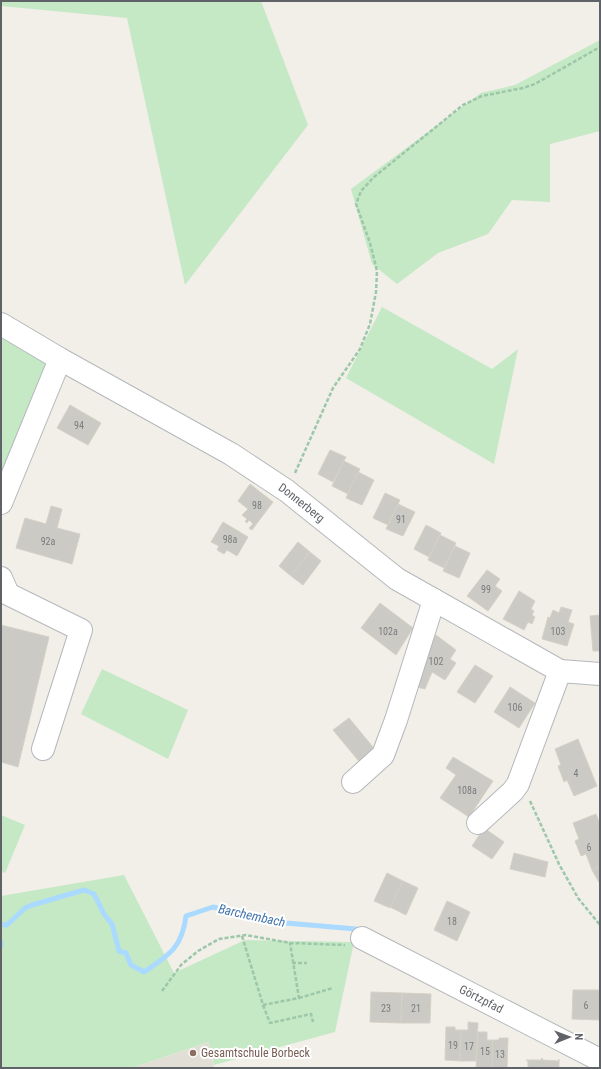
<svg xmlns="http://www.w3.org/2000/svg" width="601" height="1069" viewBox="0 0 601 1069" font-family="'Roboto Condensed',sans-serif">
  <rect width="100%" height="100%" fill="#f1efe8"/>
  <path fill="#e1ded6" d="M210,1042L214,1068H131Z"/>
  <g fill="#c5e8c5">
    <path d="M1,1H261L308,125L185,285L127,18L1,6Z"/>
    <path d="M600,40V131L550,144V202L512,200L488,234L438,253L397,284L372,264L351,189L481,93L515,85Z"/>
    <path d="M382,307L492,369L518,349L494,464L346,378Z"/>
    <path d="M1,327L58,360L1,485Z"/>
    <path d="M102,669L188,710L168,759L81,714Z"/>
    <path d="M1,815L25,825L5,873L1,871Z"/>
    <path d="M124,875L174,973L245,940L354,942L335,1032L214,1065L209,1042L131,1068H1V896Z"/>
  </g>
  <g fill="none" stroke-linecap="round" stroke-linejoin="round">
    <g stroke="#aadaff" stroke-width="5">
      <path d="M1,924L7,925L25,908L32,905L84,890L94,894L104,914L112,924L119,951L126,953L131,965L144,972C169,955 182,948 186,916L213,907L286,923L356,929"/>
      <path d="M1,942V946"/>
    </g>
  </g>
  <g fill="#cccac5" stroke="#d6d1c6">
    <path d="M70,405L101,423L88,445L57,428Z"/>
    <path d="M330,450L346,457L333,482L318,474Z"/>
    <path d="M344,461L360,469L348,494L332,486Z"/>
    <path d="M358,472L374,480L362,505L346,498Z"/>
    <path d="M250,484L273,502L252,530L249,528L253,524L249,520L247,523L245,521L247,519L242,515L248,509L238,501Z"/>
    <path d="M385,493L400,500L388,525L373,518Z"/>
    <path d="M398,504L415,512L403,536L386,529Z"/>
    <path d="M51,506L62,509L57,528L80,534L72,564L16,548L25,518L46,524Z"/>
    <path d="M223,522L248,537L237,556L227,550L224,554L217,550L219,546L211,542Z"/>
    <path d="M426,525L441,533L429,557L414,549Z"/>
    <path d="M440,535L456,543L444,568L428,560Z"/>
    <path d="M298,542L310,552L291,576L279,566Z"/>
    <path d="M455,546L470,553L459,578L443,571Z"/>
    <path d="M310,552L321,561L303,585L291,576Z"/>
    <path d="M487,570L500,579L495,586L502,591L488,611L467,596Z"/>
    <path d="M519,591L535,601L531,609L534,611L532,615L535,617L532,624L528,622L524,630L503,619Z"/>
    <path d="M380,603L413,628L396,655L361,628Z"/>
    <path d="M561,607L572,610L568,622L574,624L567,646L542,639L548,617L550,618L553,610L559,613Z"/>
    <path d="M600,615V651H593L590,616Z"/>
    <path d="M1,625L49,637L18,767L1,762Z"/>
    <path d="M436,635L456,650L450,659L456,663L445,680L432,672L425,689L412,686L420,659Z"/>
    <path d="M475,665L493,676L475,703L457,692Z"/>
    <path d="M510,687L535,703L519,728L494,712Z"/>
    <path d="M349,718L377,752L362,765L333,730Z"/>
    <path d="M578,739L597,786L574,796L567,780L564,782L558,766L561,765L555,749Z"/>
    <path d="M453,757L493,781L469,817L440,798L456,775L446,768Z"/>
    <path d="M596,814L600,824V867L592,870L586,854L581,856L575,841L579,839L573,823Z"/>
    <path d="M484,828L504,842L492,859L472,846Z"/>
    <path d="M514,853L548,862L545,877L510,869Z"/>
    <path d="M600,867V884L592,870Z"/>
    <path d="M387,873L403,881L390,908L374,901Z"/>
    <path d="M403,881L418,888L406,915L390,907Z"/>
    <path d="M447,901L470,912L457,941L434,930Z"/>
    <path d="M573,990H600V1020L572,1019Z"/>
    <path d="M371,992L402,993L401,1023L370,1022Z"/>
    <path d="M402,993L431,994L430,1023H401Z"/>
    <path d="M468,1022L478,1023L476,1061H460L461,1030H468Z"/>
    <path d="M446,1027H455V1030H461L460,1061L445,1060Z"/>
    <path d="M478,1032H487V1040H493L492,1068H476Z"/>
    <path d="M499,1038H508L507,1068H492L493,1040H499Z"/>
    <path d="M542,1058L543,1060L558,1061L559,1059V1068H528V1061L526,1060H541Z"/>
  </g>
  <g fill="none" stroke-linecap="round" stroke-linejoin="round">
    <defs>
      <g id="minor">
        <path id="s1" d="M1,324L60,359L231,454L287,491L397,579L560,671L600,674"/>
        <path d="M1,503L60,359"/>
        <path d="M1,578L8,594L81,630L43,749"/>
        <path d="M353,782L383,755L396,720L434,600"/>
        <path d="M478,823L513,791L518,784L560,671"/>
        <path id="s2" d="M362,938L600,1060"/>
      </g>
    </defs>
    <use href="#minor" stroke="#b5b8bc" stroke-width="24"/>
    <g stroke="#9cc7a9" stroke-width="2.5" stroke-dasharray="4 2" stroke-linecap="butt">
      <path d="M295,473L333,388L360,349L370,324L376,292L377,271L370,243L356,204L361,191L374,177L463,105L482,96L523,88L535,84L600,47"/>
      <path d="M530,801L559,864L578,898L600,925"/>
      <path d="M242,936L263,1005L299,998L290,943"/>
      <path d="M292,963H307"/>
      <path d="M162,991L181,965L198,951L219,939L246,935L290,943L345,945"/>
      <path d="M299,998L333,988"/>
      <path d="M263,1005L270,1023L311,1014L313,1022"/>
    </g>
    <use href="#minor" stroke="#fff" stroke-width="22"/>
  </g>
  <circle fill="#8d6e63" stroke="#fff" stroke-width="1.5" cx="193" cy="1053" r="4"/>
  <g text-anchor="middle" stroke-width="4" stroke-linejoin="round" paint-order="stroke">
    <g font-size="10" fill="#7a7d7f">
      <text x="79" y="429">94</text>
      <text x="257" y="509">98</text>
      <text x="401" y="523">91</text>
      <text x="230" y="543">98a</text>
      <text x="48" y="545">92a</text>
      <text x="486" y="593">99</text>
      <text x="388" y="635">102a</text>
      <text x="558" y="635">103</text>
      <text x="436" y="665">102</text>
      <text x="515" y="711">106</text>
      <text x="576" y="777">4</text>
      <text x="467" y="794">108a</text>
      <text x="589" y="851">6</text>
      <text x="452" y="925">18</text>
      <text x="586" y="1009">6</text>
      <text x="386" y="1012">23</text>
      <text x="416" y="1012">21</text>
      <text x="453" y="1049">19</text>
      <text x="469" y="1050">17</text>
      <text x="485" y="1055">15</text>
      <text x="500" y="1058">13</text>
    </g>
    <g font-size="12" fill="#5f6368" stroke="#fff">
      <text dy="4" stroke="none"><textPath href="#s1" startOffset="350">Donnerberg</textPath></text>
      <text dy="4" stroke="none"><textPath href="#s2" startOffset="134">Görtzpfad</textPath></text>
    </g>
    <g font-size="12" fill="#785e54" stroke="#fff" text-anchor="start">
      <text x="201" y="1057">Gesamtschule Borbeck</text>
    </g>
    <g font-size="13" font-style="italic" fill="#4174aa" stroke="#fff">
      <text transform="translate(252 915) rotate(12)" y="5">Barchembach</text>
    </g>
  </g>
  <rect width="601" height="1069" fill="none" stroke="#5f6368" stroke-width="4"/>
  <g transform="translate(569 1037) rotate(89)" stroke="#ffffff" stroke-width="3" paint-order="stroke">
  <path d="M0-3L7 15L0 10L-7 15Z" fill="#5f6368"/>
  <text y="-6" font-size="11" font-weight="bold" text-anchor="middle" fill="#5f6368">N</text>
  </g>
</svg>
